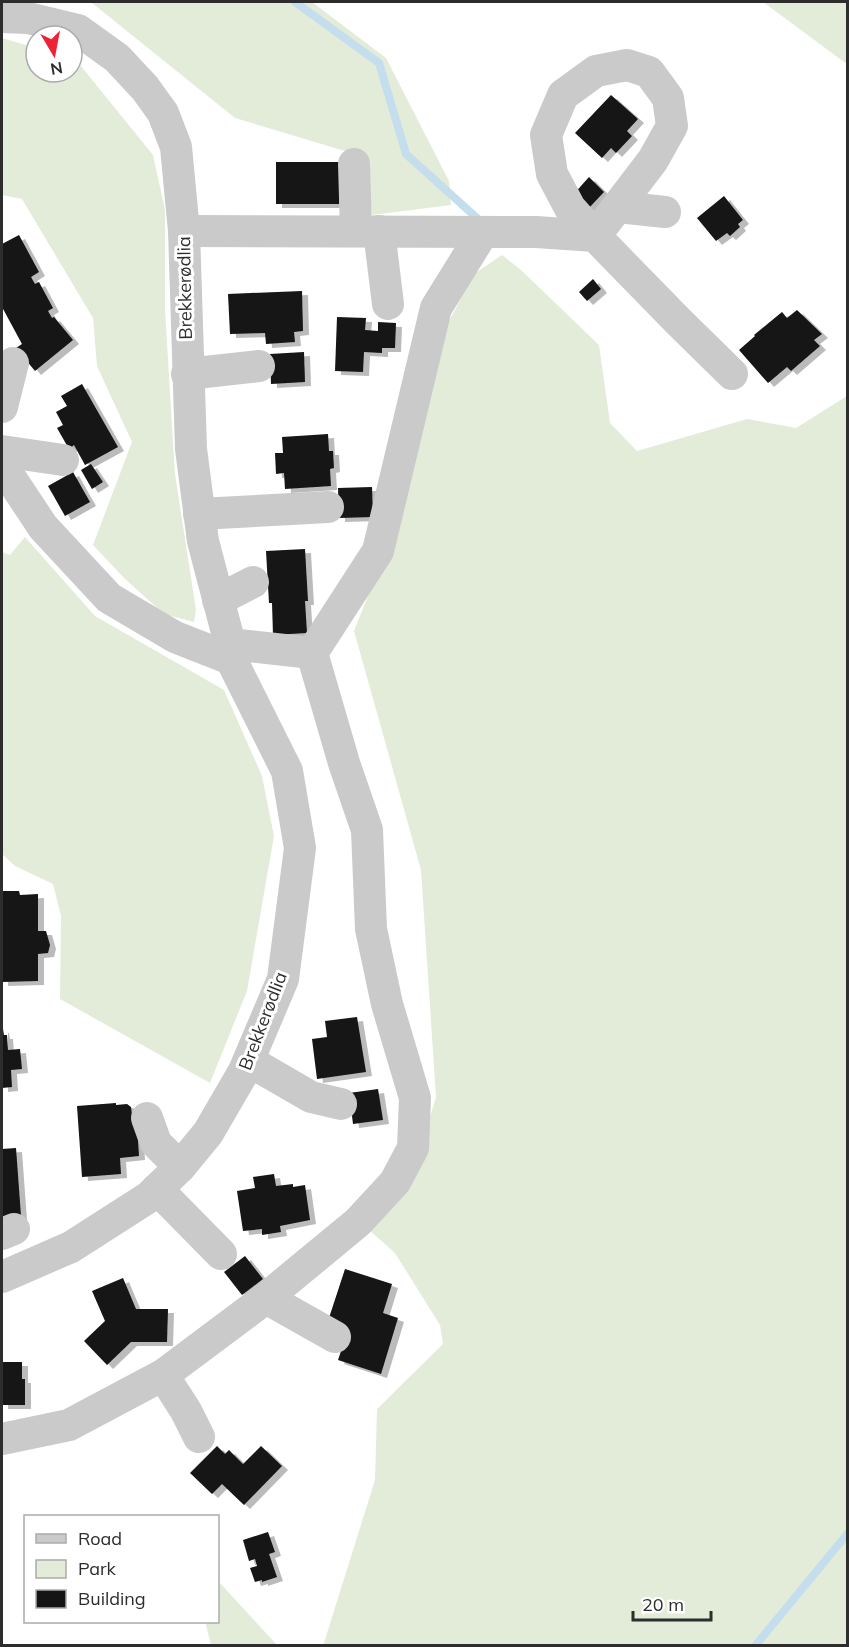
<svg xmlns="http://www.w3.org/2000/svg" width="849" height="1647" viewBox="0 0 849 1647" font-family="Mulish,sans-serif">
  <defs>
    <filter id="shadow"><feDropShadow dx="6" dy="4" stdDeviation="0" flood-color="#0004"/></filter>
  </defs>
  <rect width="100%" height="100%" fill="#fff"/>
  <g fill="#e3ecd9">
    <path d="M79,2H312L386,58L449,181L451,205L372,215L365,157L235,118L92,3Z"/>
    <path d="M763,2H847V64L840,59Z"/>
    <path d="M2,38L36,48V72H72V59L76,60L153,155L165,210V310L175,474L196,610L194,622L164,614L124,578L93,545L132,442L97,366L93,318L22,199L2,195Z"/>
    <path d="M502,255L521,270L599,345L610,423L637,451L747,419L796,428L847,396V1645L323,1646L375,1480L377,1409L443,1344L440,1325L395,1253L368,1229L412,1176L436,1097L421,870L354,631L405,503L449,321L474,274Z"/>
    <path d="M25,537L95,616L224,690L262,776L274,836L247,991L210,1083L60,999L61,916L53,884L15,866L2,854V552L10,555Z"/>
    <path d="M220,1583L277,1645H211L206,1625L207,1622H218V1590Z"/>
  </g>
  <g fill="none" stroke-linecap="round" stroke-linejoin="round">
    <g stroke="#c4deed" stroke-width="8">
      <path d="M295,2L379,63L406,154L478,219"/>
      <path d="M755,1646L848,1533"/>
    </g>
  </g>
  <g fill="#141414" filter="url(#shadow)">
    <path d="M611,95L638,119L627,131L632,136L616,153L611,148L602,158L575,133Z"/>
    <path d="M276,162H341L339,204H276Z"/>
    <path d="M589,177L604,192L587,210L572,196Z"/>
    <path d="M724,196L743,220L738,224L740,227L730,236L727,233L716,241L697,218Z"/>
    <path d="M19,235L39,272L31,277L35,284L39,282L53,308L48,311L52,318L54,317L73,340L35,371L16,348L22,344L2,307V244Z"/>
    <path d="M593,279L601,289L587,301L579,292Z"/>
    <path d="M302,291L303,331L294,332L295,342L266,344L265,333L230,334L228,294Z"/>
    <path d="M797,310L822,334L814,340L820,346L791,371L787,367L768,383L739,350L755,336L754,335L782,312L787,318Z"/>
    <path d="M337,317L366,318L365,330L378,331V322L396,323L395,348H382V353L364,352L363,372L335,371Z"/>
    <path d="M304,352L305,382L271,384L270,354Z"/>
    <path d="M82,384L118,447L85,465L74,445L69,449L57,428L63,425L56,412L67,406L61,396Z"/>
    <path d="M328,434L329,451H333L334,468L330,469L331,486L285,489L284,473L276,474L275,453H283L282,437Z"/>
    <path d="M91,464L103,482L92,489L81,470Z"/>
    <path d="M73,472L90,502L65,516L48,486Z"/>
    <path d="M372,487L373,517L339,518L338,488Z"/>
    <path d="M305,549L308,601H305L307,633L273,635L272,603H269L266,551Z"/>
    <path d="M2,891H19L20,895L38,894V931H46L50,945L48,953L38,954V981L2,982Z"/>
    <path d="M357,1017L366,1072L317,1079L312,1039L327,1037L325,1021Z"/>
    <path d="M2,1029H3L4,1035H7L8,1050L20,1049L22,1069L11,1070L12,1087L2,1088Z"/>
    <path d="M378,1089L383,1120L353,1124L349,1093Z"/>
    <path d="M116,1103V1105L127,1104L131,1107L133,1124H137L139,1156L120,1158L121,1174L82,1177L77,1106Z"/>
    <path d="M16,1148L21,1216L2,1218V1149Z"/>
    <path d="M274,1174L276,1186L293,1184V1187L305,1185L310,1220L280,1226L281,1232L262,1235V1229L243,1231L237,1191L255,1188L253,1177Z"/>
    <path d="M245,1256L263,1279L242,1295L224,1272Z"/>
    <path d="M345,1269L392,1284L383,1313L398,1318L381,1374L338,1360L348,1330L327,1324Z"/>
    <path d="M123,1278L136,1309H168L167,1342H131L107,1365L84,1341L105,1321L92,1291Z"/>
    <path d="M2,1362H22V1379H25V1405H2Z"/>
    <path d="M217,1446L225,1454L229,1450L243,1464L261,1446L282,1466L244,1505L222,1484L212,1494L190,1473Z"/>
    <path d="M268,1532L275,1552L269,1554L277,1577L262,1582V1580L255,1582L250,1568L257,1566L255,1559L249,1561L243,1540Z"/>
  </g>
  <g fill="none" stroke-linecap="round" stroke-linejoin="round">
    <g stroke="#cacaca" stroke-width="32">
      <path d="M2,17L28,18L78,30L117,58L145,88L163,113L176,147L184,231L191,449L203,541L230,644L231,659L287,771L300,848L283,979L244,1071L208,1133L180,1167L149,1197L71,1247L2,1277"/>
      <path d="M627,65L649,72L668,98L672,126L653,160L595,236L570,208L552,174L546,135L563,95L596,71Z"/>
      <path d="M354,164L356,231"/>
      <path d="M618,207L665,212"/>
      <path d="M184,231L536,232L595,236L678,321L732,374"/>
      <path d="M379,231L388,304"/>
      <path d="M187,374L259,366"/>
      <path d="M2,407L13,363"/>
      <path d="M2,451L63,460"/>
      <path d="M2,465L43,527L109,598L175,637L231,659"/>
      <path d="M199,514L328,507"/>
      <path d="M218,600L253,582"/>
      <path d="M230,644L312,653L378,551L436,308L483,232"/>
      <path d="M249,1061L311,1097L341,1104"/>
      <path d="M147,1118L156,1143L180,1167"/>
      <path d="M157,1189L221,1254"/>
      <path d="M2,1234L14,1229"/>
      <path d="M266,1298L335,1337"/>
      <path d="M163,1375L186,1411L199,1437"/>
      <path d="M2,1439L69,1425L163,1375L266,1298L358,1222L395,1182L413,1148L415,1098L387,1004L371,929L367,830L344,763L312,653"/>
    </g>
  </g>
  <g text-anchor="middle" stroke-width="6" stroke-linejoin="round" paint-order="stroke">
    <g font-size="18" fill="#2d2d2d" stroke="#fff">
      <text transform="translate(185 288) rotate(-91)" y="6">Brekkerødlia</text>
      <text transform="translate(263 1021) rotate(-69)" y="6">Brekkerødlia</text>
    </g>
  </g>
  <rect width="849" height="1647" fill="none" stroke="#2d2d2d" stroke-width="6"/>
  <rect x="24" y="1515" width="195" height="108" fill="#ffffff" stroke="#ababab" stroke-width="1.5"/>
  <rect x="36" y="1534" width="30" height="9" fill="#cacaca" stroke="#ababab" stroke-width="1.5"/>
  <text x="78" y="1545" font-size="18" fill="#2d2d2d">Road</text>
  <rect x="36" y="1560" width="30" height="18" fill="#e3ecd9" stroke="#ababab" stroke-width="1.5"/>
  <text x="78" y="1575" font-size="18" fill="#2d2d2d">Park</text>
  <rect x="36" y="1590" width="30" height="18" fill="#141414" stroke="#ababab" stroke-width="1.5"/>
  <text x="78" y="1605" font-size="18" fill="#2d2d2d">Building</text>
  <g transform="translate(54 54) rotate(170)"><circle r="28" fill="#ffffff" stroke="#ababab" stroke-width="1.5"/>
  <path d="M0-4.5L10 22L0 15L-10 22Z" fill="#ee2436"/>
  <text y="-9" font-size="16" font-weight="bold" text-anchor="middle" fill="#2d2d2d">N</text>
  </g>
  <path d="M633 1611v9h78v-9" fill="none" stroke="#2d2d2d" stroke-width="3"/>
  <text x="642" y="1611" font-size="18" fill="#2d2d2d" stroke="#ffffff" stroke-width="4.5" paint-order="stroke">20 m</text>
</svg>
